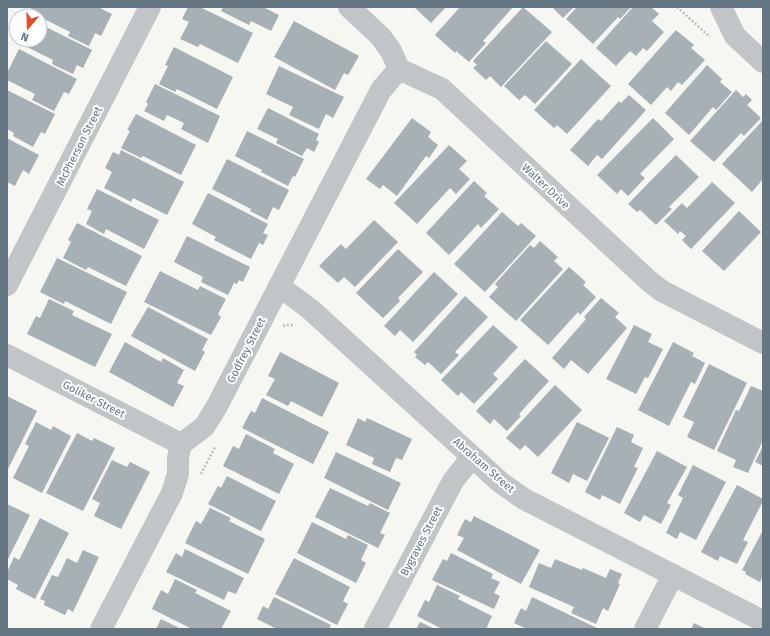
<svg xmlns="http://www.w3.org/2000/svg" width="770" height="636" viewBox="0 0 770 636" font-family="'Fira Sans',sans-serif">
  <rect width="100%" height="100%" fill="#f6f6f2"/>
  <g fill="#a7b0b5">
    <path d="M32,7H98L112,14L101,36L95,33L89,46L68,36L70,32L40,17V16L30,12Z"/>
    <path d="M188,7H200L253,33L238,63L200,44L198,47L180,39L189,22L182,19Z"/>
    <path d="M223,7H263L279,15L271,31L251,21L249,25L221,11Z"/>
    <path d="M414,7H446L431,23Z"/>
    <path d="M460,7H513L483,41L486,43L469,62L456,51L455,53L435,35Z"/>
    <path d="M523,7L552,32L501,87L490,76L486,80L473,68L477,65L473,61Z"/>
    <path d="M552,7H574L563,18Z"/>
    <path d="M577,7H631L620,19L618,17L593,44L566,19Z"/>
    <path d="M633,7H651L659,14L652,21L664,32L647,51L643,48L636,56L630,51L616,66L596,48Z"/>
    <path d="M294,21L359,56L348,75L344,73L335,90L274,57Z"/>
    <path d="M40,24L92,50L83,68L77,65L73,74L52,64L53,60L19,43L21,40H40Z"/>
    <path d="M676,30L694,45L691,48L705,60L682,85L678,82L671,91L667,87L651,105L628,84Z"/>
    <path d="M546,41L572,64L535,104L525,95L519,100L504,86Z"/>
    <path d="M174,47L233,77L217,109L177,89L175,92L159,84L168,66L165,65Z"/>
    <path d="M19,49L77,79L69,94L64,92L54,111L32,100L35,94L7,80V73Z"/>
    <path d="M581,59L611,86L567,134L557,125L554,128L534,110Z"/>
    <path d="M707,65L722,79L720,82L732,92L716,110L713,107L689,135L665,113Z"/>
    <path d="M279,66L344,97L333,118L326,114L319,129L289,115L293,107L266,94Z"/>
    <path d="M155,84L220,116L208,143L181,129L184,123L167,115L164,121L144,111L148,104L146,102Z"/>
    <path d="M7,90L55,114L45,134L41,132L33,147L13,136L14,133L7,129Z"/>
    <path d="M736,90L743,97L746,94L752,100L747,105L761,118L744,136L741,133L714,162L690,141Z"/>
    <path d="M629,95L646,110L602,159L597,155L588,166L570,150L598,119L601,121L619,101L621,103Z"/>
    <path d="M268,108L319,134L316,140L319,142L314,152L307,148L302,156L276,143L278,139L257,129Z"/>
    <path d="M136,114L196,145L181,175L143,156L141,158L121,148L130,131L127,130Z"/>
    <path d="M412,118L431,132L428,137L438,145L429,158L426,156L397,196L383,185L380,189L366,179Z"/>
    <path d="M653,118L674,139L640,174L645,178L628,196L621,189L617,194L597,175Z"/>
    <path d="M763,120V179L752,192L722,164Z"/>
    <path d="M247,131L304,159L295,177L293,176L288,186L261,172L262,170L235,156Z"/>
    <path d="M7,138L39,155L29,174L23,170L15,186L7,182Z"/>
    <path d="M449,145L467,161L459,169L470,179L456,194L450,188L417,224L394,203Z"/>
    <path d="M121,150L184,182L167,215L133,198L131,202L104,188L112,172L105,168L113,152L119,155Z"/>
    <path d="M676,155L699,177L669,207L672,209L656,225L640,210L637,212L628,204Z"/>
    <path d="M227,159L289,190L279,210L273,207L267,220L250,211L251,209L212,189Z"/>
    <path d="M474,181L487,193L484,196L499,209L481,228L478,224L449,255L426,233Z"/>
    <path d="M712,182L735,203L691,249L682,240L686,236L680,231L678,234L664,221L682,203L687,208Z"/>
    <path d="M97,189L159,220L144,249L106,229L104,234L86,224L92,211L87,209Z"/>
    <path d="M208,193L268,224L263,233L268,235L263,245L259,243L251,259L214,240L216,237L192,224Z"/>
    <path d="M739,211L761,232L724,271L702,251Z"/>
    <path d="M502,212L518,226L521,223L536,236L485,292L454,264Z"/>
    <path d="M374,220L398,242L355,287L344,277L338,283L319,266L341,244L346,249Z"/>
    <path d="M77,223L142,256L126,286L88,267L86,270L63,258L71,242L68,240Z"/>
    <path d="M187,236L250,267L243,282L239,280L237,284L234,283L228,295L201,282L203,277L174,262Z"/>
    <path d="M540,241L558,257L554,261L563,269L516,321L489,297L498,287L495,284L530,245L534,248Z"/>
    <path d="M398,249L423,272L398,298L400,301L383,318L356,293Z"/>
    <path d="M57,258L127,292L111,324L65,301L64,304L40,292Z"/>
    <path d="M569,267L586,282L583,285L596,297L580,315L578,312L548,345L520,320Z"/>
    <path d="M160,271L198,290L200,286L226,299L218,314L221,317L211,335L144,302Z"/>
    <path d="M434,272L458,294L413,342L400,330L395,336L384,326Z"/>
    <path d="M465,296L488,317L455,352L459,355L441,374L428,362L425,365L415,357L417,355L414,352Z"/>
    <path d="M601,298L619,313L615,317L627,328L588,374L571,360L564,369L552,358L586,319L584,317Z"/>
    <path d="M49,299L74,311L72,315L112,334L95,367L27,334L36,316L40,318Z"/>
    <path d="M148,307L208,339L202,350L205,352L195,371L131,336Z"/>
    <path d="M493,325L518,347L493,374L498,379L474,404L461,392L458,396L441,380Z"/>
    <path d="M634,325L652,334L648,342L663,349L648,378L645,377L636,394L606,379Z"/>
    <path d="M125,342L161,362L163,358L184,370L177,383L184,386L173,407L109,372Z"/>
    <path d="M673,342L694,353L692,356L705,363L695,384L691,382L669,426L638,410Z"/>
    <path d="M280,352L339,383L322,417L291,401L288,406L266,395L275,379L268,376Z"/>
    <path d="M525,359L549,381L519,414L521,416L507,431L494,419L490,424L476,411Z"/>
    <path d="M709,364L747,383L714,450L687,437L694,422L683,417Z"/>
    <path d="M555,385L582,410L538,457L525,445L520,450L506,438Z"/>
    <path d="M751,386L763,391V440L748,473L733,467L736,460L717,451L736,410L739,411Z"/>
    <path d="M7,396L37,411L7,471Z"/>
    <path d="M262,398L329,432L313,464L242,428L251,411L255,413Z"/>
    <path d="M358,418L365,422L367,418L412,439L402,460L396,458L390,472L372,464L374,458L346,445Z"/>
    <path d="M36,422L51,430L53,426L71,436L42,493L13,478L29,446L25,444Z"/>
    <path d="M577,422L609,438L587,481L573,474L569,483L551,473Z"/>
    <path d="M617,427L634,435L631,442L643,448L634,467L638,468L620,504L602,495L600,500L585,492Z"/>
    <path d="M77,433L92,441L94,438L115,448L83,511L46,493Z"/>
    <path d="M246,434L275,449L273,453L294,464L279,494L223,466L233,446L239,449Z"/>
    <path d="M763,446V466L755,462Z"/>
    <path d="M657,451L687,467L667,503L671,505L661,524L644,515L640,522L624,513Z"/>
    <path d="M336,452L401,483L388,510L324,478Z"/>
    <path d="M112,460L127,467L130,462L150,472L121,529L94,516L100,503L92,499Z"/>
    <path d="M693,465L726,482L696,540L680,532L677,539L666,533L683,498L678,495Z"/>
    <path d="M227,476L276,501L261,531L208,504L218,486L221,488Z"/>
    <path d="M737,485L763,499V501L743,540L748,542L737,564L720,556L718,561L701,552Z"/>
    <path d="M330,488L368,506L370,503L390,513L380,533L385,535L378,548L315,517Z"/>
    <path d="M7,504L30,515L7,561Z"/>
    <path d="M210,508L231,518L229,521L265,539L248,574L185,543L196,521L201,524Z"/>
    <path d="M474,516L540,550L521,584L457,550L464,538L457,535L465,519L471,522Z"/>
    <path d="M40,518L69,533L35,599L16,589L18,585L7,579V572L14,557L19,560Z"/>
    <path d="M312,522L346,539L348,535L368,545L361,560L366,563L356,583L297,553Z"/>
    <path d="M763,530V576L760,582L745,574L746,572L742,570Z"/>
    <path d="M185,549L244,578L236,594L228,591L224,600L166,572L176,553L182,557Z"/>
    <path d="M83,550L99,557L73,612L68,609L65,615L44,605L45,601L40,599L52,575L58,577L67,558L77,563Z"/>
    <path d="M451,553L493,574L491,578L500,582L494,593L500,596L494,609L432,580L443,559L447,561Z"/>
    <path d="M294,558L350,587L343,601L348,604L337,625L275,594Z"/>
    <path d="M555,559L582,570L583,568L606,578L610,569L622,574L618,583L620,584L608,611L603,608L596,624L571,613L574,607L529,587L539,563L551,568Z"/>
    <path d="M175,579L197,590L195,593L231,611L221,629H192L152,609L161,590L168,594Z"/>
    <path d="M437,585L460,596L458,599L492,616L486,629H442L417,616L425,600L429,602Z"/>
    <path d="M274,597L331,625L329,629H277L257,619L263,606L268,609Z"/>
    <path d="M532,597L599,629H527L514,623L521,608L526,611Z"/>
    <path d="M161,619L181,629H156Z"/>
    <path d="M420,622L435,629H416Z"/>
    <path d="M694,623L706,629H691Z"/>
  </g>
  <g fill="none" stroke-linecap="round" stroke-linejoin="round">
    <g stroke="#bbbdbf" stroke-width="2.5" stroke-dasharray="2 2" stroke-linecap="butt">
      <path d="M677,7L710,37"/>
      <path d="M283,326L286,325H294"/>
      <path d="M201,474L215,447"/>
    </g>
    <g stroke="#c1c5c8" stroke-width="22">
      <path d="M349,7L381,37L391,51L399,69L442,89L649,281L662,291L763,343"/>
      <path d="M721,7L735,36L763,62"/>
      <path d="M7,285L150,7"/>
      <path d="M279,286L310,309L500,482L524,499L763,621"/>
      <path d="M7,355L181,444"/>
      <path d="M101,629L172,493L178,474V458L181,444L204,427L216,408L381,90L399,69"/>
      <path d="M375,629L453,481L472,457"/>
      <path d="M645,629L673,575"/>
    </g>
  </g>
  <g text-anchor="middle" stroke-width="4" stroke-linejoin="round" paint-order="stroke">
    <g font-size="11" fill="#657683" stroke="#fff">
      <text transform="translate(79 146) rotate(-63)" y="4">McPherson Street</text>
      <text transform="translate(546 186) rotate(43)" y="4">Walter Drive</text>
      <text transform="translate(246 350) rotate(-63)" y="4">Godfrey Street</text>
      <text transform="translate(94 399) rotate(27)" y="4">Goliker Street</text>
      <text transform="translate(484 465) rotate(41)" y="4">Abraham Street</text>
      <text transform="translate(421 541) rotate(-62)" y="4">Bygraves Street</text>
    </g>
  </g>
  <rect width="770" height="636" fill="none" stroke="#657683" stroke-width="16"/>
  <g transform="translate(28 28) rotate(199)"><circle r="19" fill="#ffffff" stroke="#c1c8cd"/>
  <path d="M0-3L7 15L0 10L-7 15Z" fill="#df4e28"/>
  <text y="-6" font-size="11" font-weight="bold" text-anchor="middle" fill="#657683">N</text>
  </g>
</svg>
